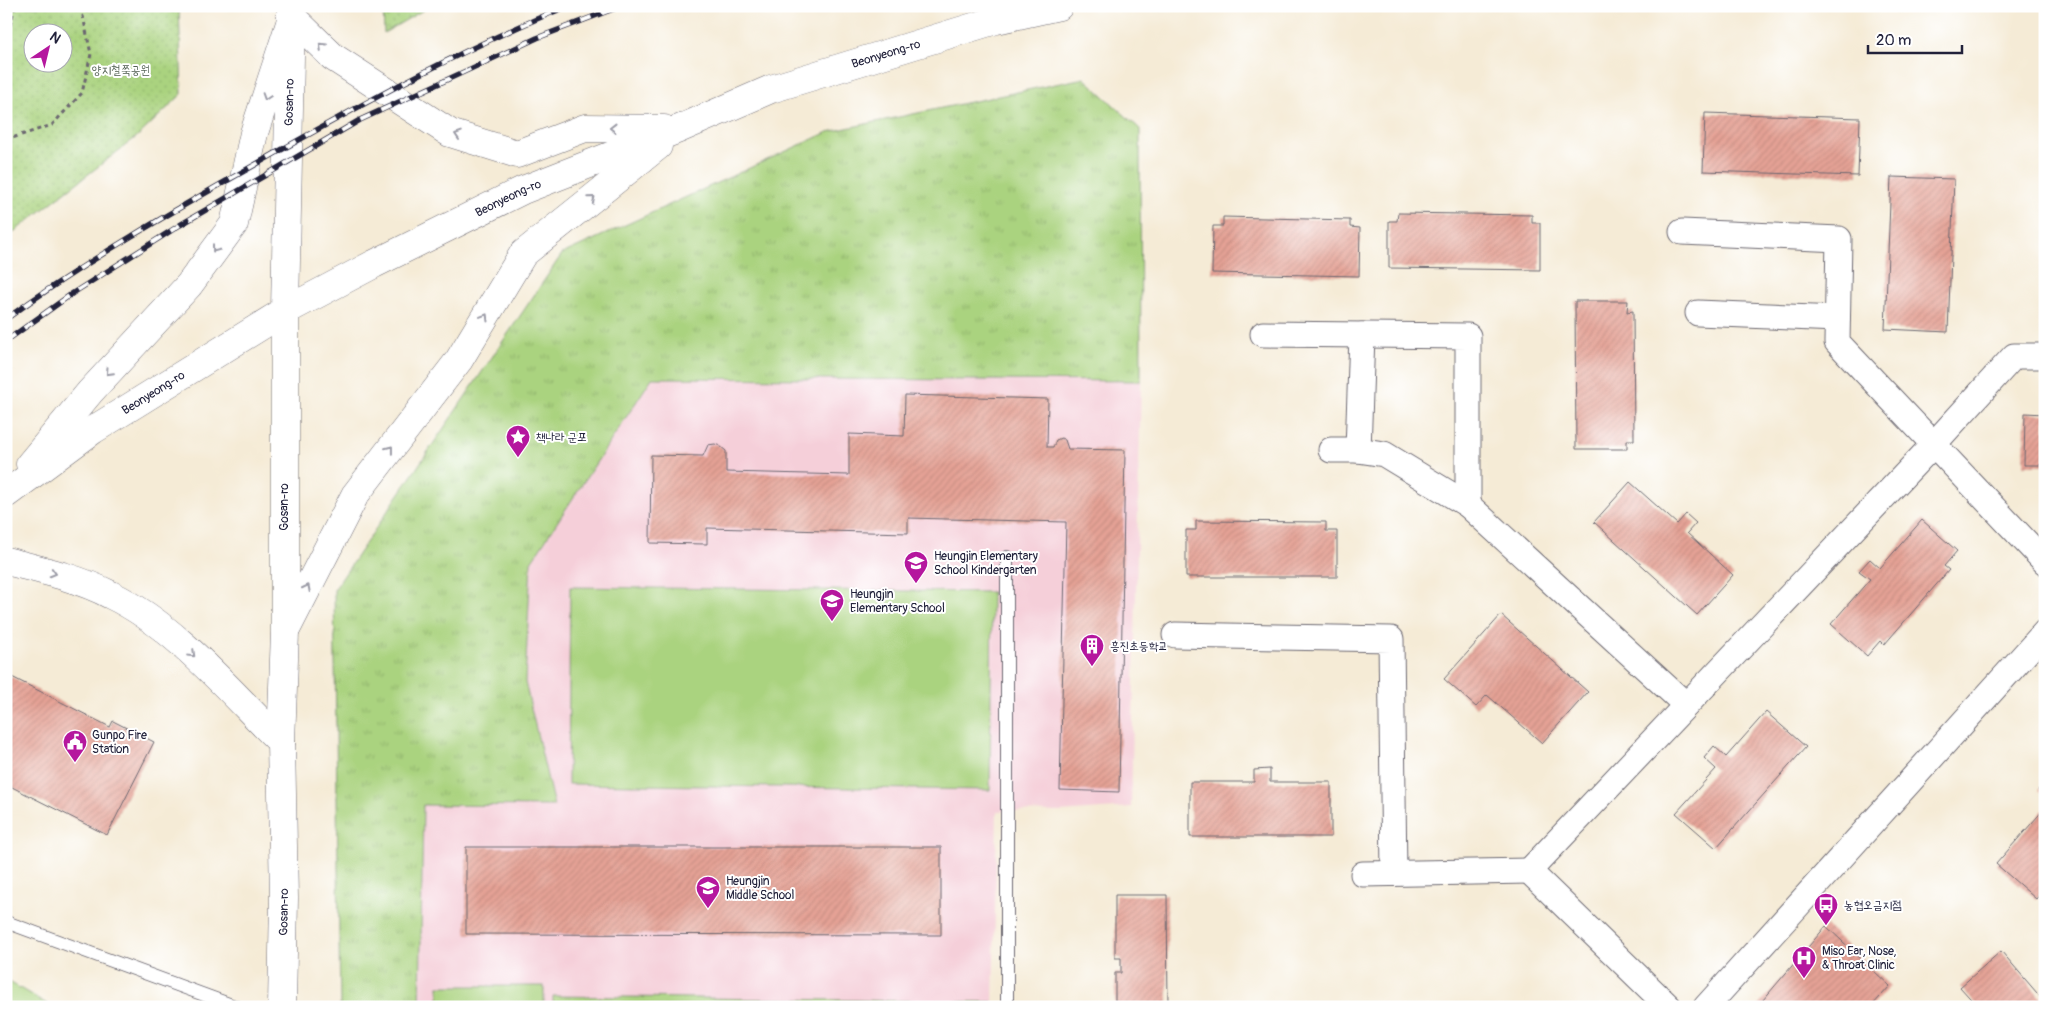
<svg xmlns="http://www.w3.org/2000/svg" width="2051" height="1013" viewBox="0 0 2051 1013" font-family="Pangolin,'Poor Story',sans-serif">
  <defs>
    <pattern id="grass-tufts" width="24" height="20" patternUnits="userSpaceOnUse" patternTransform="scale(1.25)"><rect width="24" height="20" fill="#aad37f"/><path d="M3 7l-1-3M5 7V3M7 7l1-3M15 17l-1-3M17 17v-4M19 17l1-3" fill="none" stroke="#92b56f"/></pattern>
    <pattern id="park-dots" width="8" height="8" patternUnits="userSpaceOnUse" patternTransform="scale(1.25)"><rect width="8" height="8" fill="#aad37f"/><path d="M2 2h.1M6 6h.1" fill="none" stroke="#92b56f" stroke-width="1.8" stroke-linecap="round"/></pattern>
    <pattern id="building-hatch" width="6" height="6" patternUnits="userSpaceOnUse" patternTransform="scale(1.25)"><rect width="6" height="6" fill="#e5a295"/><path d="M-1 1l2-2M0 6l6-6M5 7l2-2" fill="none" stroke="#c48b81"/></pattern>
  </defs>
  <rect width="100%" height="100%" fill="#fff"/>
  <filter id="ink" filterUnits="userSpaceOnUse"><feTurbulence type="fractalNoise" baseFrequency=".02" numOctaves="2"/><feDisplacementMap in="SourceGraphic" scale="10" xChannelSelector="R" yChannelSelector="G"/><feConvolveMatrix kernelMatrix="1 2 1 2 8 2 1 2 1" color-interpolation-filters="sRGB"/></filter>
  <filter id="wash" filterUnits="userSpaceOnUse"><feTurbulence type="fractalNoise" baseFrequency=".0096" numOctaves="4" result="noise"/><feDisplacementMap in="SourceGraphic" scale="20" xChannelSelector="R" yChannelSelector="G"/><feGaussianBlur stdDeviation="1.12" result="paint"/><feColorMatrix in="noise" values="0 0 0 0 0 0 0 0 0 0 0 0 0 0 0 0 0 1.4 0 .05"/><feComposite in="paint" operator="in"/></filter>
  <g filter="url(#wash)">
    <rect width="100%" height="100%" fill="#f5ebd6"/>
    <path fill="#f5cfd9" d="M652,378L1141,381L1131,807L1060,812L997,811L993,1007H420L423,805L554,806L525,682L531,562Z"/>
    <path fill="url(#grass-tufts)" stroke="#667a5d" d="M1084,78L1140,129L1141,381L652,378L531,562L525,682L554,806L423,805L420,1007H340L334,590L562,254L828,132Z"/>
    <g fill="url(#park-dots)" stroke="#667a5d" fill-rule="evenodd">
      <path d="M6,6H179L182,94L139,135L6,238ZM32,32H62V62H32Z"/>
      <path d="M383,6H430L384,33Z"/>
    </g>
    <g fill="#aad37f" stroke="#667a5d">
      <path d="M570,587L992,592L990,790L568,784Z"/>
      <path d="M6,980L52,1007H6Z"/>
      <rect x="439" y="986" width="105" height="21"/>
      <path d="M553,996L992,1002V1007H553Z"/>
    </g>
    <g id="blocks">
      <g fill="url(#building-hatch)">
        <path d="M1705,113L1860,118L1858,176L1703,171Z"/>
        <path d="M1891,177L1954,179L1948,332L1885,329Z"/>
        <path d="M1398,213L1532,215V223H1540V270L1389,268V221H1397Z"/>
        <path d="M1223,217L1350,220V227L1360,228L1359,276L1212,273L1213,226H1223Z"/>
        <path d="M1575,301H1628L1627,312L1633,311L1634,440H1627V449H1576Z"/>
        <path d="M905,395L1048,399L1047,447H1053L1056,440L1061,438L1065,440L1068,449L1125,450L1119,792L1060,790L1066,522L908,518V533L707,528V544L650,543L651,455L703,456L708,445L715,444L720,446L726,451V472L849,475V434L904,436Z"/>
        <path d="M2025,413L2045,414V465H2024Z"/>
        <path d="M1630,482L1677,524L1686,514L1696,523L1687,533L1733,575L1697,615L1594,522Z"/>
        <path d="M1922,520L1957,551L1944,566L1949,570L1884,645L1880,641L1867,656L1831,624L1870,579L1859,571L1870,559L1880,568Z"/>
        <path d="M1196,521L1326,522V531H1337V577H1186V530H1196Z"/>
        <path d="M1501,615L1588,692L1542,743L1487,695L1476,707L1444,679Z"/>
        <path d="M6,674L110,727L113,721L154,742L107,835L6,784Z"/>
        <path d="M1766,712L1806,747L1716,848L1676,813L1716,769L1704,758L1714,746L1726,757Z"/>
        <path d="M1270,769V782H1331V837H1190V782H1254V770Z"/>
        <path d="M2045,782V797L2038,790Z"/>
        <path d="M2045,808V889L2036,899L1996,864Z"/>
        <path d="M466,847H941V935L466,934Z"/>
        <path d="M1115,895H1167L1168,1007H1115V973H1121V958H1115Z"/>
        <path d="M1826,926L1890,986L1871,1007H1757Z"/>
        <path d="M2001,951L2043,1000L2045,999V1007H1978L1960,987Z"/>
      </g>
    </g>
  </g>
  <g filter="url(#ink)">
    <use href="#blocks" fill-opacity="0" stroke="#6c6871" stroke-width="1"/>
    <g fill="none" stroke-linecap="round" stroke-linejoin="round">
      <defs>
        <g id="service">
          <path d="M1007,557V1007"/>
          <path d="M6,922L237,1007"/>
        </g>
        <g id="minor">
          <path d="M1682,232L1839,239L1837,342L2045,562"/>
          <path d="M1698,313L1837,319"/>
          <path d="M1263,334L1468,336V505L1686,705"/>
          <path d="M1331,450H1358L1384,454L1468,505"/>
          <path d="M1358,450L1362,335"/>
          <path d="M1175,635L1391,639L1394,873"/>
          <path d="M1363,874L1529,871"/>
          <path d="M1669,1007L1529,871L1933,445L2014,356H2045"/>
          <path d="M1706,1007L2045,632"/>
        </g>
        <g id="tertiary">
          <path d="M30,464L90,392L189,285L234,224L254,133L292,17L333,57L450,133L517,154L585,128L664,129"/>
          <path id="s1" d="M6,494L93,430L285,311L374,264L523,190L679,129L771,89L996,20L1059,6"/>
          <path d="M6,561C42,570 78,578 111,595C176,626 230,692 281,742"/>
          <path d="M287,628L355,495L459,360L523,254L658,146"/>
          <path id="s2" d="M282,1007L284,898L281,742L285,632V311L291,6"/>
        </g>
      </defs>
      <use href="#service" stroke="#6c6871" stroke-width="14"/>
      <use href="#minor" stroke="#6c6871" stroke-width="27"/>
      <use href="#tertiary" stroke="#6c6871" stroke-width="29"/>
      <g stroke="#6c6871" stroke-width="3" stroke-dasharray="4 4" stroke-linecap="butt">
        <path d="M6,41L15,6"/>
        <path d="M6,140L52,125L82,93L91,54L83,16L90,6"/>
      </g>
      <use href="#service" stroke="#fff" stroke-width="12"/>
      <use href="#minor" stroke="#fff" stroke-width="25"/>
      <use href="#tertiary" stroke="#fff" stroke-width="28"/>
      <defs>
        <g id="rail">
          <path d="M6,319C87,260 173,211 260,162C360,105 461,49 568,6"/>
          <path d="M6,341L73,293L180,225L360,120L537,38L621,6"/>
        </g>
      </defs>
      <use href="#rail" stroke="#22223b" stroke-width="5.5"/>
      <use href="#rail" stroke="#fff" stroke-width="4" stroke-dasharray="11" stroke-linecap="butt"/>
    </g>
    <defs><path id="oneway-chevron" d="M-2-3.5L2.5 0L-2 3.5" fill="none" stroke-width="1.6" stroke-linecap="round" stroke-linejoin="round" transform="scale(1.25)"/></defs>
    <g stroke="#9c9ca7">
      <use href="#oneway-chevron" transform="translate(322 46) rotate(-136)"/>
      <use href="#oneway-chevron" transform="translate(266 97) rotate(108)"/>
      <use href="#oneway-chevron" transform="translate(613 128) rotate(-179)"/>
      <use href="#oneway-chevron" transform="translate(458 135) rotate(-162)"/>
      <use href="#oneway-chevron" transform="translate(592 199) rotate(-39)"/>
      <use href="#oneway-chevron" transform="translate(215 249) rotate(127)"/>
      <use href="#oneway-chevron" transform="translate(485 317) rotate(-59)"/>
      <use href="#oneway-chevron" transform="translate(109 372) rotate(133)"/>
      <use href="#oneway-chevron" transform="translate(390 449) rotate(-52)"/>
      <use href="#oneway-chevron" transform="translate(53 573) rotate(16)"/>
      <use href="#oneway-chevron" transform="translate(307 588) rotate(-63)"/>
      <use href="#oneway-chevron" transform="translate(192 654) rotate(44)"/>
    </g>
  </g>
  <defs>
    <symbol id="sight-pin" viewBox="-11 -11 22 30"><path d="M0 17L-7.5 6A9.5 9.5 0 1 1 7.5 6Z" fill="#b5179e" stroke="#fff"/><path d="M0-6L1.8-2.2L6-1.7L2.9 1.2L3.7 5.4L0 3.3L-3.7 5.4L-2.9 1.2L-6-1.7L-1.8-2.2Z" fill="#fff"/></symbol>
    <symbol id="school-pin" viewBox="-11 -11 22 30"><path d="M0 17L-7.5 6A9.5 9.5 0 1 1 7.5 6Z" fill="#b5179e" stroke="#fff"/><path d="M0-5L7-2L0 1L-7-2ZM-4 1L0 2.5L4 1V4Q0 6-4 4Z" fill="#fff"/></symbol>
    <symbol id="building-pin" viewBox="-11 -11 22 30"><path d="M0 17L-7.5 6A9.5 9.5 0 1 1 7.5 6Z" fill="#b5179e" stroke="#fff"/><path d="M-4-6H4V6H1V3H-1V6H-4ZM-2.5-4.3h1.7v1.8h-1.7ZM.8-4.3h1.7v1.8H.8ZM-2.5-1h1.7V.8h-1.7ZM.8-1h1.7V.8H.8Z" fill="#fff"/></symbol>
    <symbol id="civic-pin" viewBox="-11 -11 22 30"><path d="M0 17L-7.5 6A9.5 9.5 0 1 1 7.5 6Z" fill="#b5179e" stroke="#fff"/><path d="M-.6-6.5H3V-4.5H.6V-3L4-1V1h2V6H-6V1h2V-1L-.6-3ZM-1.2 2.5V6h2.4V2.5Z" fill="#fff"/></symbol>
    <symbol id="bus-pin" viewBox="-11 -11 22 30"><path d="M0 17L-7.5 6A9.5 9.5 0 1 1 7.5 6Z" fill="#b5179e" stroke="#fff"/><path d="M-5-6H5V4H4V6H2V4H-2V6H-4V4H-5ZM-3.5-4V0h7V-4ZM-3.5 1.2v1.5H-2V1.2ZM2 1.2v1.5H3.5V1.2Z" fill="#fff"/></symbol>
    <symbol id="hospital-pin" viewBox="-11 -11 22 30"><path d="M0 17L-7.5 6A9.5 9.5 0 1 1 7.5 6Z" fill="#b5179e" stroke="#fff"/><path d="M-5-5h3v3.5h4V-5h3V5h-3V1.5h-4V5h-3Z" fill="#fff"/></symbol>
  </defs>
  <g fill-rule="evenodd">
    <use href="#sight-pin" x="504" y="423" width="28" height="38"/>
    <use href="#school-pin" x="902" y="549" width="28" height="38"/>
    <use href="#school-pin" x="818" y="587" width="28" height="38"/>
    <use href="#building-pin" x="1078" y="632" width="28" height="38"/>
    <use href="#civic-pin" x="61" y="728" width="28" height="38"/>
    <use href="#school-pin" x="694" y="874" width="28" height="38"/>
    <use href="#bus-pin" x="1812" y="891" width="28" height="38"/>
    <use href="#hospital-pin" x="1790" y="944" width="28" height="38"/>
  </g>
  <g text-anchor="middle" stroke-width="4" stroke-linejoin="round" paint-order="stroke">
    <g font-size="12" fill="#22223b" stroke="#fff">
      <text dy="4" stroke="none"><textPath href="#s1" startOffset="989">Beonyeong-ro</textPath></text>
      <text dy="4" stroke="none"><textPath href="#s2" startOffset="905">Gosan-ro</textPath></text>
      <text dy="4" stroke="none"><textPath href="#s1" startOffset="584">Beonyeong-ro</textPath></text>
      <text dy="4" stroke="none"><textPath href="#s1" startOffset="179">Beonyeong-ro</textPath></text>
      <text transform="translate(284 507) rotate(-90)" y="4">Gosan-ro</text>
      <text dy="4" stroke="none"><textPath href="#s2" startOffset="95">Gosan-ro</textPath></text>
    </g>
    <g font-size="12" fill="#526053" stroke="#fff">
      <text x="121" y="74">양지철쭉공원</text>
    </g>
    <g font-size="12" fill="#22223b" stroke="#fff" text-anchor="start">
      <text x="536" y="441">책나라 군포</text>
      <text x="934" y="560">Heungjin Elementary<tspan x="934" dy="14">School Kindergarten</tspan></text>
      <text x="850" y="598">Heungjin<tspan x="850" dy="14">Elementary School</tspan></text>
      <text x="1110" y="650">흥진초등학교</text>
      <text x="92" y="739">Gunpo Fire<tspan x="92" dy="14">Station</tspan></text>
      <text x="726" y="885">Heungjin<tspan x="726" dy="14">Middle School</tspan></text>
      <text x="1844" y="909">농협오금지점</text>
      <text x="1822" y="955">Miso Ear, Nose,<tspan x="1822" dy="14">&amp; Throat Clinic</tspan></text>
    </g>
  </g>
  <rect width="2051" height="1013" fill="none" stroke="#fff" stroke-width="25"/>
  <g transform="translate(48 48) rotate(35)"><circle r="24" fill="#ffffff" stroke="#a7a7b1"/>
  <path d="M0-4L9 19L0 12L-9 19Z" fill="#b5179e"/>
  <text y="-8" font-size="14" font-weight="bold" text-anchor="middle" fill="#22223b">N</text>
  </g>
  <path d="M1868 45v8h94v-8" fill="none" stroke="#22223b" stroke-width="2.5"/>
  <text x="1876" y="45" font-size="15" fill="#22223b" stroke="#ffffff" stroke-width="4" paint-order="stroke">20 m</text>
</svg>
